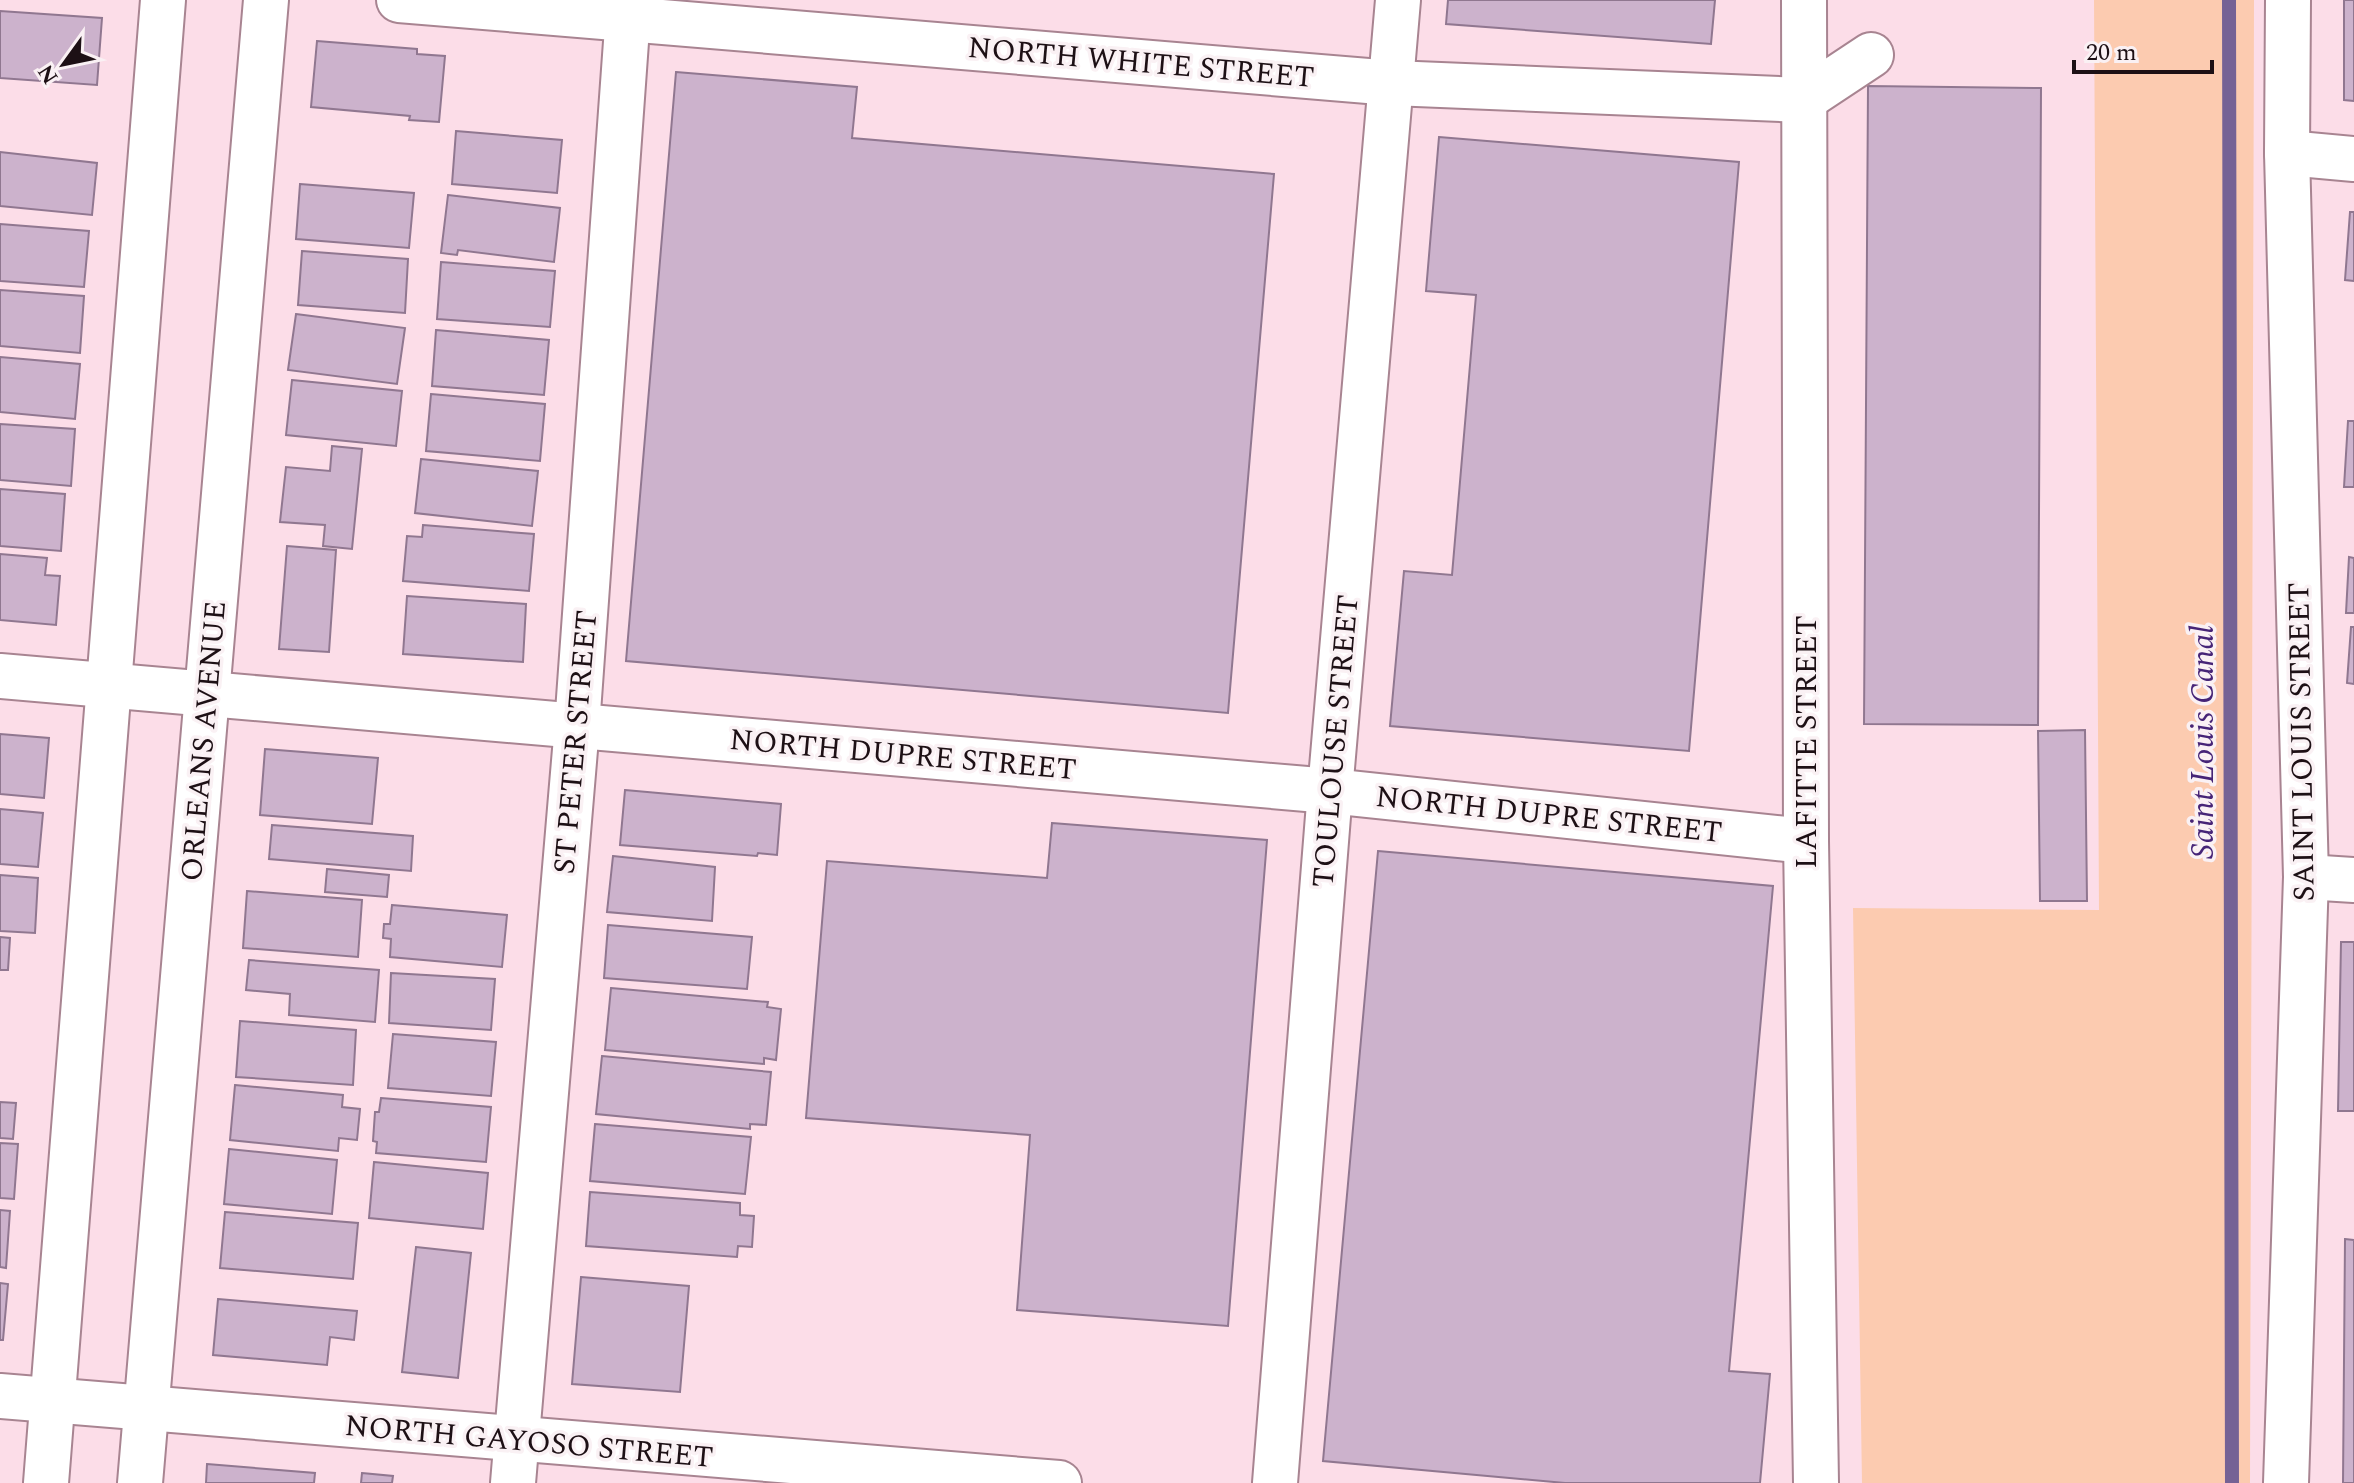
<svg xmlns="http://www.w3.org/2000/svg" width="2354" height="1483" viewBox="0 0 2354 1483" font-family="Spectral,serif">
  <rect width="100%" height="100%" fill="#fcdde8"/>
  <path fill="#fccbb0" d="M2094,0H2254L2250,1483H1862L1853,908L2099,910Z"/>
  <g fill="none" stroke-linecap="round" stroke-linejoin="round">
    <path stroke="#756295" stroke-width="14" d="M2229,0L2232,1483"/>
  </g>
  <g fill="#ccb2cc" stroke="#907790" stroke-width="2">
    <path d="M1448,0H1715L1711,44L1446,24Z"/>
    <path d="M2344,0H2354V101L2344,100Z"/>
    <path d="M0,11L102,18L97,85L0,78Z"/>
    <path d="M317,41L417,49V54L445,56L439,122L409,120L410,116L311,107Z"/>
    <path d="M676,72L857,87L852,138L1274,174L1228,713L626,661Z"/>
    <path d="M1868,86L2041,88L2038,725L1864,724Z"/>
    <path d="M456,131L562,140L557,193L452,184Z"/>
    <path d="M1439,137L1739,162L1689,751L1390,726L1404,571L1452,575L1476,295L1426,291Z"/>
    <path d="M0,152L97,163L92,215L0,206Z"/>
    <path d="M300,184L414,193L409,248L296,239Z"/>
    <path d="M448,195L560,208L554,262L458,250L457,255L441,253Z"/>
    <path d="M2350,212H2354V281L2345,280Z"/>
    <path d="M0,224L89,231L84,287L0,281Z"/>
    <path d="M302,251L408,259L405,313L298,305Z"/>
    <path d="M441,262L555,271L550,327L437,319Z"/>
    <path d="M0,290L84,296L80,353L0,346Z"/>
    <path d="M296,314L405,328L397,384L288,370Z"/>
    <path d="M436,330L549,340L544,395L432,386Z"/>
    <path d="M0,357L80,364L75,419L0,412Z"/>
    <path d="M292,380L402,391L396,446L286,435Z"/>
    <path d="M431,394L545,404L540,461L426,451Z"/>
    <path d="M2348,421H2354V487H2344Z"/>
    <path d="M0,424L75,429L71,486L0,480Z"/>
    <path d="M332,446L362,449L352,549L323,546L325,525L280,522L286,467L330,471Z"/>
    <path d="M421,459L538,471L532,526L415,513Z"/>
    <path d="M0,489L65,494L61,551L0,546Z"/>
    <path d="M423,525L534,534L529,591L403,581L407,536L422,537Z"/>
    <path d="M287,546L336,550L329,652L279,649Z"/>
    <path d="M0,554L47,558L45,575L60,576L56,625L0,620Z"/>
    <path d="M2349,557L2354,558V613H2346Z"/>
    <path d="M407,596L526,604L523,662L403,654Z"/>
    <path d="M2351,627H2354V684L2347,683Z"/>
    <path d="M2085,730L2087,901H2040L2038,731Z"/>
    <path d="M0,734L49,738L44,798L0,794Z"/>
    <path d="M265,749L378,758L372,824L260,815Z"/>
    <path d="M625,790L781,804L777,855L758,853L757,856L620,845Z"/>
    <path d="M0,809L43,813L38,867L0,864Z"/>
    <path d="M1052,823L1267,840L1228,1326L1017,1310L1030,1135L806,1118L827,861L1047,878Z"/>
    <path d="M272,825L413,836L411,871L269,859Z"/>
    <path d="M1378,851L1773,886L1729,1371L1770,1374L1760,1483H1565L1323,1461Z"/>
    <path d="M613,856L715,867L712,921L607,912Z"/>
    <path d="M327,869L389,875L387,897L325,892Z"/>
    <path d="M0,875L38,878L35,933L0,931Z"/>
    <path d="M247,891L362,900L358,957L243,948Z"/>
    <path d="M392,905L507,915L502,967L390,957L391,939L383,938L384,924H390Z"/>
    <path d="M608,925L752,937L747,989L604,978Z"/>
    <path d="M0,937L10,938L8,970H0Z"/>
    <path d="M2341,942H2354V1111H2338Z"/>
    <path d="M249,960L379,970L375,1022L289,1015L290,994L246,990Z"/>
    <path d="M391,973L495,979L491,1030L389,1023Z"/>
    <path d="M611,988L768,1002L767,1007L781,1009L776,1060L764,1058V1064L605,1050Z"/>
    <path d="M240,1021L356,1030L353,1085L236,1077Z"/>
    <path d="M393,1034L496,1042L491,1096L388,1088Z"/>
    <path d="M602,1056L771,1072L766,1125L750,1124V1129L596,1114Z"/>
    <path d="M235,1085L343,1095L342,1107L360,1109L357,1140L339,1138L338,1151L230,1140Z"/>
    <path d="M381,1098L491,1107L486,1162L376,1153L377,1142L373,1141L375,1112H379Z"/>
    <path d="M0,1102L16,1103L13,1139L0,1138Z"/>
    <path d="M595,1124L751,1137L745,1194L590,1181Z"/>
    <path d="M0,1143L18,1144L14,1199L0,1198Z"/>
    <path d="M229,1149L337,1160L332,1214L224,1204Z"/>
    <path d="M374,1162L488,1173L483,1229L369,1218Z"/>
    <path d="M590,1192L740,1203V1215L754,1216L752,1247L738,1246L737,1257L586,1246Z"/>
    <path d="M0,1210L10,1211L6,1268L0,1267Z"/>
    <path d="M225,1212L358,1223L353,1279L220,1268Z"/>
    <path d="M2345,1239L2354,1240V1483H2343Z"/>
    <path d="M416,1247L471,1253L458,1378L402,1372Z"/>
    <path d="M581,1277L689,1286L680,1392L572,1384Z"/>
    <path d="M0,1283L8,1284L3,1340H0Z"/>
    <path d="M218,1299L357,1311L354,1340L330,1337L327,1365L213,1355Z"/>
    <path d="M207,1464L315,1473L314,1483H206Z"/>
    <path d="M362,1473L393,1476L392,1483H361Z"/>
  </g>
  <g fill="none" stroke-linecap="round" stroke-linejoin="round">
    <defs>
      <g id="minor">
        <path d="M399,0L1392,83L1803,100L1871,55"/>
        <path d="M1804,0L1806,841L1816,1483"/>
        <path d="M2287,153L2354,159"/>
        <path d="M0,676L1330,791L1806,841"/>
        <path d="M2306,877L2354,880"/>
        <path d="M0,1396L1059,1483"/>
        <path d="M46,1483L163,0"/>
        <path d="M140,1483L266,0"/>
        <path d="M513,1483L577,726L629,0"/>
        <path d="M1275,1483L1330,791L1398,0"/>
        <path d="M2286,1483L2306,877L2287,153L2288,0"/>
      </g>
    </defs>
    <use href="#minor" stroke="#a88491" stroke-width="48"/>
    <use href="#minor" stroke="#fff" stroke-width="44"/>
  </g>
  <g text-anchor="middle" stroke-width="7" stroke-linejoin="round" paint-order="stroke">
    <g font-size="30" fill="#1d1015" stroke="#faf1f4">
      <text transform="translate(1141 62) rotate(5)" y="10">NORTH WHITE STREET</text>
      <text transform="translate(203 741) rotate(-85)" y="10">ORLEANS AVENUE</text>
      <text transform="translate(1335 741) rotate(-85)" y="10">TOULOUSE STREET</text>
      <text transform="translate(575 742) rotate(-85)" y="10">ST PETER STREET</text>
      <text transform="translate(1806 742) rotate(-90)" y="10">LAFITTE STREET</text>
      <text transform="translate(2301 742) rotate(-91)" y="10">SAINT LOUIS STREET</text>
      <text transform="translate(903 754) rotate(5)" y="10">NORTH DUPRE STREET</text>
      <text transform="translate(1549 814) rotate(6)" y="10">NORTH DUPRE STREET</text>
      <text transform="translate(529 1441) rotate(5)" y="10">NORTH GAYOSO STREET</text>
    </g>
    <g font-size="32" font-style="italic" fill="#462477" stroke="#faf1f4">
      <text transform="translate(2202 742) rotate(-90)" y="11">Saint Louis Canal</text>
    </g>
  </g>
  <g transform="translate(64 64) rotate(237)" stroke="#faf1f4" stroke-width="6" paint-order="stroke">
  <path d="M0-6L14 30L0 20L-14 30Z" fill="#1d1015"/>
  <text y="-12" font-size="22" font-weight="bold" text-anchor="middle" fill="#1d1015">N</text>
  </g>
  <path d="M2074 60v12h138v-12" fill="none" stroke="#1d1015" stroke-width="4"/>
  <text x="2086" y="60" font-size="24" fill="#1d1015" stroke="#faf1f4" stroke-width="6" paint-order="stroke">20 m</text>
</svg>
